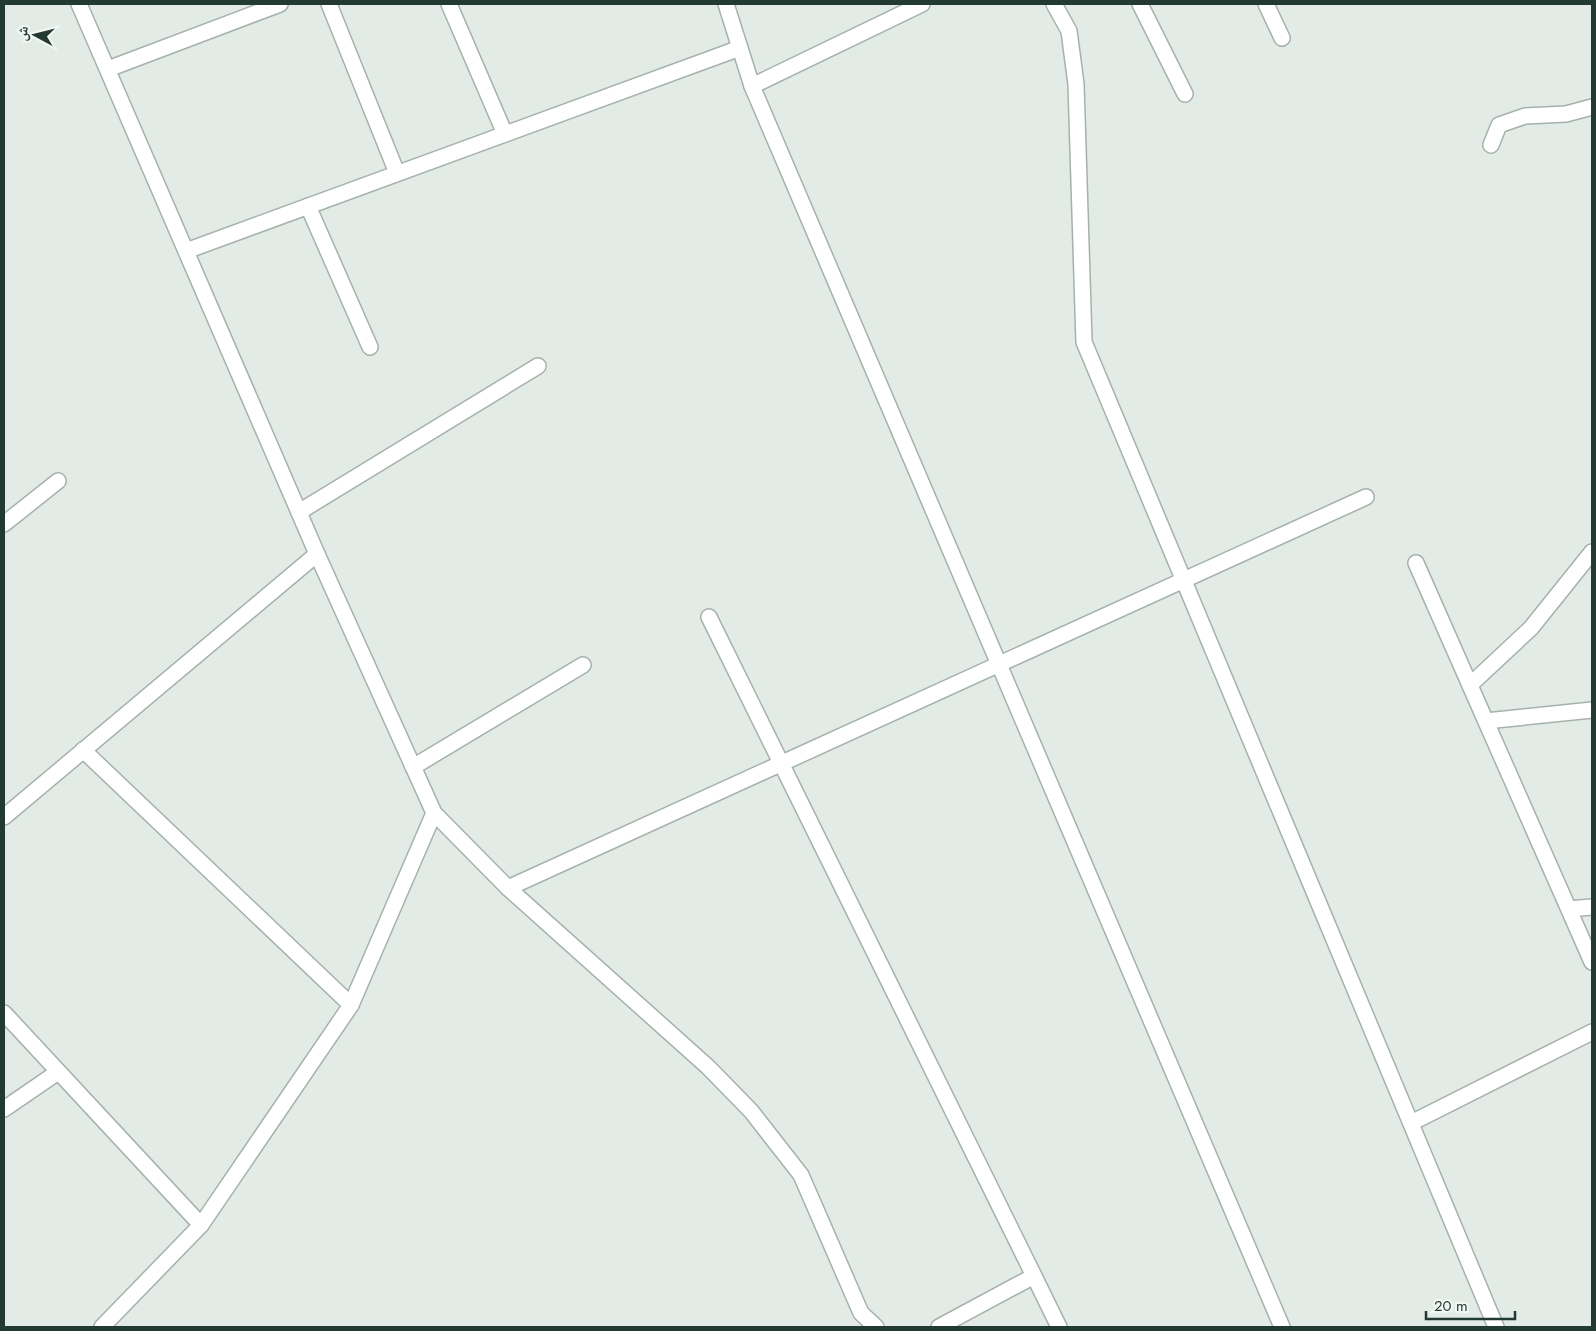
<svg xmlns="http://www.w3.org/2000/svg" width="1596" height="1331" viewBox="0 0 1596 1331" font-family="Jost,'Noto Naskh Arabic',sans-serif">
  <rect width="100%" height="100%" fill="#e2ebe6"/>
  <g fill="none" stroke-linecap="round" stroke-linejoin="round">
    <defs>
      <g id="lane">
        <path d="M329,4L397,173"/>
        <path d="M1140,4L1185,94"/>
        <path d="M108,69L280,4"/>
        <path d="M308,206L370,347"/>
        <path d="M1569,909L1592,907"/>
        <path d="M1411,1123L1592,1032"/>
        <path d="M1034,1276L1059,1327"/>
      </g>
      <g id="street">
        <path d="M79,4L317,554L434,813L508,888L708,1067L751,1111L801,1175L861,1313L876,1327"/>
        <path d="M449,4L505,134"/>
        <path d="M726,4L752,86L1282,1327"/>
        <path d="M1054,4L1069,31L1076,84L1084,342L1496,1327"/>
        <path d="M1266,4L1282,38"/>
        <path d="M752,86L922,4"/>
        <path d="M1491,145L1499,125L1525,116L1566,114L1592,107"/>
        <path d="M186,251L740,48"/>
        <path d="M299,512L538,366"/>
        <path d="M4,524L58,481"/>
        <path d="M1416,563L1592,962"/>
        <path d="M709,617L1034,1276L939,1327"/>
        <path d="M1470,685L1531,628L1592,552"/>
        <path d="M1486,721L1592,710"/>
        <path d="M83,750L351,1005"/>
        <path d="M413,767L583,665"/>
        <path d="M4,817L317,554"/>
        <path d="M508,888L1366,497"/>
        <path d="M4,1013L201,1225"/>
        <path d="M4,1109L58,1072"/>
        <path d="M102,1327L201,1225L351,1005L434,813"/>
      </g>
    </defs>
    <use href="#lane" stroke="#a5b2ac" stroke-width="18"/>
    <use href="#street" stroke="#a5b2ac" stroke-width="18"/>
    <use href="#lane" stroke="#fff" stroke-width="15"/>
    <use href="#street" stroke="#fff" stroke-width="15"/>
  </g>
  <rect width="1596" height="1331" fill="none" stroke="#233a32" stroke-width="10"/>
  <g transform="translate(35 35) rotate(277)" stroke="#f2f7f4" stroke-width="4" paint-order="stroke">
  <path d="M0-4L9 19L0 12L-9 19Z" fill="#233a32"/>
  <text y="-8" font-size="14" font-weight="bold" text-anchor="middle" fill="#233a32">ش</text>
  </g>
  <path d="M1426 1311v8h89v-8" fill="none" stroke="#233a32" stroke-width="2.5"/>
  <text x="1434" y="1311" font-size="15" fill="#233a32" stroke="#f2f7f4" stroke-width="4" paint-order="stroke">20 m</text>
</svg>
